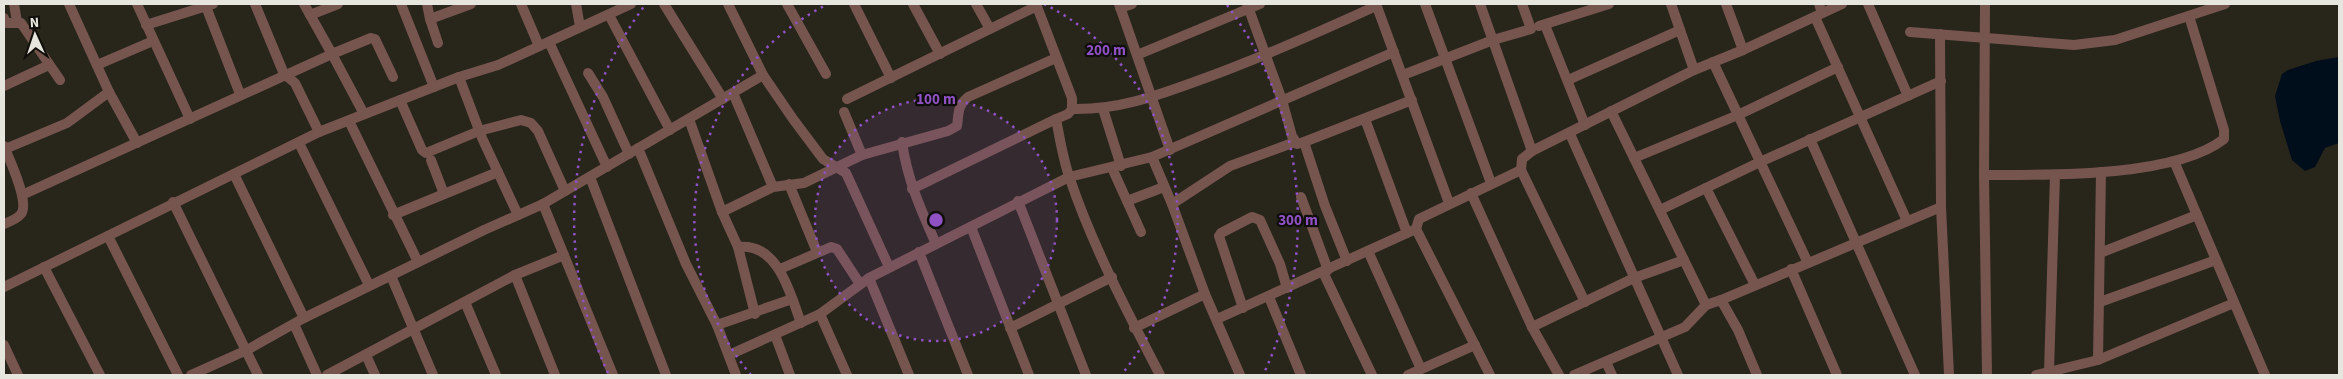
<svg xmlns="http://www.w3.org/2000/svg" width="2343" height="379" viewBox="0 0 2343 379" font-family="'Source Sans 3',sans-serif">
  <rect width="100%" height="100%" fill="#28251b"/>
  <path fill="#000e1b" d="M2339,57V143L2325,148L2315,167L2305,171L2292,160L2280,121L2275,96L2282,74L2288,70L2316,61Z"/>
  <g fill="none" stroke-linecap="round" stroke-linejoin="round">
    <g stroke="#76554e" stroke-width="10">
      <path d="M14,4L17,22"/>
      <path d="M69,4L109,92L137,143"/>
      <path d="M137,4L190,119"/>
      <path d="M205,4L240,94"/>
      <path d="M255,4L284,74L295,83L319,132"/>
      <path d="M304,4L332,54L371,38L375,39L393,77"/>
      <path d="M401,4L434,87"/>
      <path d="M427,4L430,19L438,43"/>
      <path d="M521,4L539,46"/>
      <path d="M576,4L580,27"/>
      <path d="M664,4L723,99"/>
      <path d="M728,4L763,75L793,119L823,159L846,173L889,267"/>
      <path d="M787,4L826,74"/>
      <path d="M854,4L891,78"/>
      <path d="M913,4L940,54"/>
      <path d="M976,4L990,29"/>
      <path d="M1036,4L1072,98V109L1068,114L1056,119C1060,139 1063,160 1070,179C1093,247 1127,311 1160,375"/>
      <path d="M1119,4L1170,150"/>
      <path d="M1247,4L1282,100L1292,136L1297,144L1304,142L1325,206L1347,261"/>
      <path d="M1376,4L1449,203"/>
      <path d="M1425,4L1491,183"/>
      <path d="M1480,4L1532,151"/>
      <path d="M1671,4L1694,70"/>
      <path d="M1726,4L1743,50"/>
      <path d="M1819,4L1822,13"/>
      <path d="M1868,4L1908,96"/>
      <path d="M1985,4L1984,175L1987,375"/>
      <path d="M1120,8L1132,4"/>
      <path d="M310,15L338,4"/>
      <path d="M609,15L670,130"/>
      <path d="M1815,17L1907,221"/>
      <path d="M4,18L6,23H21L60,80"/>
      <path d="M430,19L471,4"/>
      <path d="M146,25L213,4"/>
      <path d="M1545,25L1585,125"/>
      <path d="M1539,26L1609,4"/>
      <path d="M1910,32L2074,45L2115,40L2225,4"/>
      <path d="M1940,34L1941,207L1949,375"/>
      <path d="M549,42L607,167"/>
      <path d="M1137,55L1260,4"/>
      <path d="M1713,62L1808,263"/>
      <path d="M97,65L153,41"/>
      <path d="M588,73L603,97L629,154"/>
      <path d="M1403,75L1493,40L1531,29L1522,4"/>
      <path d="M459,77L482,138L518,215"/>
      <path d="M1568,80L1680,30"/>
      <path d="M4,86L49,65"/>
      <path d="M733,93L773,187"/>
      <path d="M847,99L1037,6"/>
      <path d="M400,100L422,150L426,153L479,131L521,120L531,123L538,131L565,191"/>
      <path d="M1072,109C1118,110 1156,96 1197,81C1259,59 1317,33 1376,6"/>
      <path d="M1103,109L1121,166"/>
      <path d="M1611,111L1706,305"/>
      <path d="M844,112L862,155"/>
      <path d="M689,119L722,212L738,247C778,242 790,293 801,323"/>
      <path d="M1365,119L1407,233"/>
      <path d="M349,121L418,262"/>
      <path d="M1570,134L1678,375"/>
      <path d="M1810,139L1915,375"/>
      <path d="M902,142C907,179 921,210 936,244"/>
      <path d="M1304,142L1412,100"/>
      <path d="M299,143L369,285"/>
      <path d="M4,146C9,159 30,202 21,214C17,219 9,222 4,224"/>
      <path d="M638,148L686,264L717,325L736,375"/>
      <path d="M5,149L67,123L109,92"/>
      <path d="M1152,157L1172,204L1205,294L1240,375"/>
      <path d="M1634,158L1738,115L1838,67"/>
      <path d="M431,160L444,194"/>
      <path d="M2174,161L2265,375"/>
      <path d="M1112,168L1141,232"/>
      <path d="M1521,170L1585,302"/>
      <path d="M234,174L304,318"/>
      <path d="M1984,175C2046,175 2174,178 2224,139V130L2189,16"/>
      <path d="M590,177L666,375"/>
      <path d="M789,184L817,252"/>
      <path d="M1706,188L1755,285"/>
      <path d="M912,189L1056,119"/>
      <path d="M1471,193L1532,327L1559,375"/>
      <path d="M22,195L332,54L364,114"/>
      <path d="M1301,197L1328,270"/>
      <path d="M1018,201L1086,375"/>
      <path d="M1127,201L1164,187"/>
      <path d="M173,202L258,375"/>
      <path d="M543,204L613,375"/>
      <path d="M1172,204L1230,166L1295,142"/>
      <path d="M1660,210L1760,162L1941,81"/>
      <path d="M722,212L773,187L804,183L862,155L948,131L957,126C959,113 957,106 968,97L1056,58"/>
      <path d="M393,215L498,172"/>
      <path d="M971,227L1029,375"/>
      <path d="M108,236L178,375"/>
      <path d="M738,247L755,314"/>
      <path d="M1368,251L1421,369"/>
      <path d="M919,252L968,375"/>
      <path d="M2100,253L2197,215"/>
      <path d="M44,267L100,375"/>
      <path d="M780,269L831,247L837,249L860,284"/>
      <path d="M1791,269L1837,375"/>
      <path d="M1323,272L1372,375"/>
      <path d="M515,275L555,375"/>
      <path d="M391,276L433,375"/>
      <path d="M869,278L909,375"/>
      <path d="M4,287L319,132L459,77L498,65L631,4"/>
      <path d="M1269,297L1301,375"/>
      <path d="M1721,300L1941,207"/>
      <path d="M465,302L496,375"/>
      <path d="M2100,302L2216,260"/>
      <path d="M1243,308L1219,236L1221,233L1252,217L1260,220L1280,264L1287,288"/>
      <path d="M820,314L847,375"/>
      <path d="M1217,319L1416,229"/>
      <path d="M294,324L317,375"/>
      <path d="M717,325L792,299"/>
      <path d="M1532,327L1634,278L1684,260"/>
      <path d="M1010,328L1112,277"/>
      <path d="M1134,328L1205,294"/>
      <path d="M775,335L790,375"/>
      <path d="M4,345L18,375"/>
      <path d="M366,355L375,375"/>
      <path d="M729,355L820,314L869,278L1069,177L1152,157L1394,52"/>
      <path d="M2098,360L2101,172"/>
      <path d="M1606,362L1612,375"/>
      <path d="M2049,372L2055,175"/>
      <path d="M191,375L247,350L304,318L484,230L543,204L763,75"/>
      <path d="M327,375L515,275L564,255"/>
      <path d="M1408,375L1475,345"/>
      <path d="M1490,375L1416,229L1419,219L1521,170L1522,159L1532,151L1694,70L1743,50L1842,4"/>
      <path d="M1574,375L1685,327L1706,305L1721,300L1738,330L1757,375"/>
      <path d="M2036,375L2098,360L2234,303"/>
    </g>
  </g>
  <circle cx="936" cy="220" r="121" fill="#9051c5" fill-opacity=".12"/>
  <g fill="none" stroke="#9051c5" stroke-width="2.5" stroke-dasharray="2.5 5">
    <circle cx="936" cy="220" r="121"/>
    <path d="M751 375A241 241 0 0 1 828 4M1044 4A241 241 0 0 1 1121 375"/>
    <path d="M608 373A362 362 0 0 1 645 5M1227 5A362 362 0 0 1 1264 373"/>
  </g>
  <circle cx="936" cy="220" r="8" fill="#9051c5" stroke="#0f0e0a" stroke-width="2.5"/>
  <g font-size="15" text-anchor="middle" font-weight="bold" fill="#9051c5" stroke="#0f0e0a" stroke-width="4.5" stroke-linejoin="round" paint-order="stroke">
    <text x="1106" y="55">200 m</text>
    <text x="936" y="104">100 m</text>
    <text x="1298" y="225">300 m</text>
  </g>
  <rect width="2343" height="379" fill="none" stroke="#e6e5de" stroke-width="10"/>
  <g transform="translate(35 35) rotate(357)" stroke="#0f0e0a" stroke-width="4" paint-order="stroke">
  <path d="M0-4L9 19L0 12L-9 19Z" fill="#e6e5de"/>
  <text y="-8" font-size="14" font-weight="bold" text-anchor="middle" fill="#e6e5de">N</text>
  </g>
</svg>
